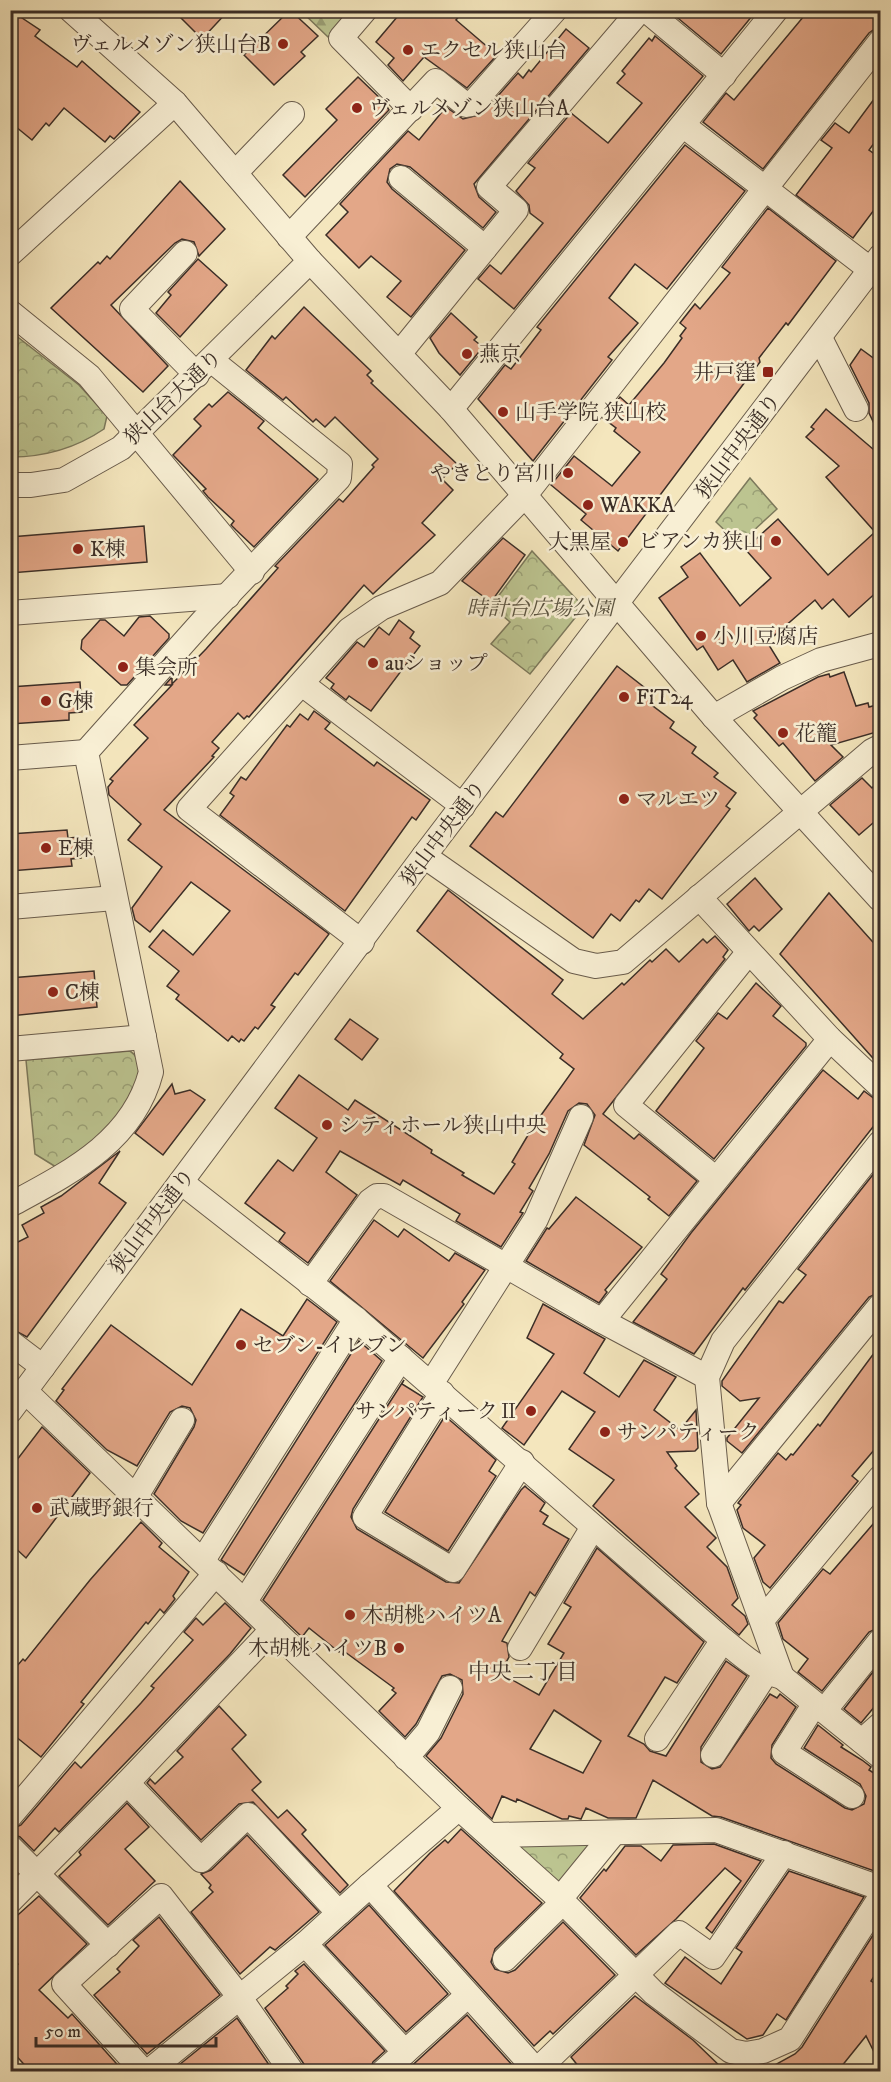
<svg xmlns="http://www.w3.org/2000/svg" width="891" height="2082" viewBox="0 0 891 2082" font-family="'IM FELL DW Pica','Noto Serif JP',serif">
  <defs>
    <pattern id="forest-firs" width="22" height="20" patternUnits="userSpaceOnUse" patternTransform="scale(1.5)"><rect width="22" height="20" fill="#bcc490"/><path d="M5 1l3.5 6h-7zM16 11l3.5 6h-7z" fill="#9aa076"/></pattern>
    <pattern id="park-crowns" width="20" height="18" patternUnits="userSpaceOnUse" patternTransform="scale(1.5)"><rect width="20" height="18" fill="#bcc490"/><path d="M2 6a3 3 0 1 1 6 0M12 15a3 3 0 1 1 6 0" fill="none" stroke="#9aa076"/></pattern>
  </defs>
  <rect width="100%" height="100%" fill="#f4e6bd"/>
  <filter id="stains"><feTurbulence type="fractalNoise" baseFrequency=".00333" numOctaves="4"/><feColorMatrix values="0 0 0 0 .2 0 0 0 0 .09 0 0 0 0 .02 0 0 0 .5 -.17"/></filter>
  <radialGradient id="worn" r=".72"><stop offset=".6" stop-color="#630" stop-opacity="0"/><stop offset="1" stop-color="#630" stop-opacity=".3"/></radialGradient>
  <path fill="url(#forest-firs)" stroke="#7c795c" stroke-width="1.5" d="M301,11H353L328,37Z"/>
  <g fill="url(#park-crowns)" stroke="#7c795c" stroke-width="1.5">
    <path d="M10,331L79,385L107,416L104,429C76,448 45,457 11,457Z"/>
    <path d="M750,478L777,509L739,544L716,522Z"/>
    <path d="M532,551L579,602L575,618L530,674L491,644L510,622L491,606Z"/>
    <path d="M130,1051C156,1068 117,1121 101,1134C87,1146 71,1157 56,1167L35,1154L26,1060Z"/>
    <path d="M602,1840L563,1891L519,1851L524,1843Z"/>
  </g>
  <g fill="#e3a788" stroke="#3b2e27" stroke-width="1.5" fill-rule="evenodd">
    <path d="M10,10L40,30L35,36L77,67L82,61L140,112L114,139L110,136L105,142L64,108L49,126L46,123L32,140L10,122Z"/>
    <path d="M173,10H229L202,39Z"/>
    <path d="M290,10L318,36L301,52L305,56L274,85L244,55Z"/>
    <path d="M403,10H464L456,20L497,55L467,88L424,57L403,81L388,65L394,58L376,42Z"/>
    <path d="M676,10H757L721,54L673,14Z"/>
    <path d="M809,10H880V25L869,33L763,169L703,122L726,93L734,100Z"/>
    <path d="M566,29L589,48L474,184L479,197L496,212L483,228L410,167L397,164L390,169L387,182L392,189L465,250L411,317L387,297L401,281L371,256L359,268L326,235L348,212L340,204L408,131L419,140L446,107L463,119L482,114L518,73L523,78L529,70L531,72Z"/>
    <path d="M655,36L703,76L514,309L478,279L490,265L501,274L543,223L530,213L529,205L516,191L535,168L528,163L571,113L608,143L642,103L617,83L625,74L622,71L649,38L652,41Z"/>
    <path d="M358,77L384,102L389,110L305,197L283,175L337,120L326,109Z"/>
    <path d="M880,91V135L869,150L880,158V202L853,238L796,195L832,148L821,140L835,123L849,133Z"/>
    <path d="M685,145L745,191L667,289L635,264L609,298L638,323L608,357L612,360L533,461L478,399L505,365L511,369L541,330L537,327Z"/>
    <path d="M180,181L225,229L199,256L194,242L182,239L175,243L111,305L168,366L143,392L51,308L98,262L100,264L107,256L110,259Z"/>
    <path d="M768,208L836,261L788,325L786,323L759,358L760,362L618,551L581,520L586,514L551,485L574,456L612,486L640,452L614,431L616,428L603,418L620,397L629,405L664,363L682,338L680,336L686,328L680,323L695,304L700,309L730,273L722,267Z"/>
    <path d="M198,259L227,285L180,337L156,313L171,295L168,292Z"/>
    <path d="M304,307L371,371L367,375L373,381L371,383L457,464L442,479L453,490L422,523L435,535L373,594L364,585L357,593L249,717L247,716L244,719L238,713L212,742L219,748L212,756L214,757L164,810L329,934L298,975L295,973L271,1005L275,1007L258,1029L255,1027L244,1041L241,1039L239,1042L232,1036L228,1041L176,999L179,995L167,986L179,971L149,947L163,930L193,955L230,911L191,882L150,932L135,920L132,908L162,867L128,840L141,824L109,795L108,787L113,781L110,779L148,738L134,725L172,685H165L172,677V684L206,649L278,568L275,566L339,499L343,502L374,467L372,465L378,459L335,417L325,427L316,419L313,422L286,397L283,400L246,370L272,336L275,339Z"/>
    <path d="M451,313L477,337L474,340L483,347L460,375L439,353L430,338Z"/>
    <path d="M861,349L880,363V436L869,413V403L850,365Z"/>
    <path d="M228,392L264,421L258,428L318,479L254,547L236,530L231,525L234,521L208,497L203,491L206,489L173,455L201,426L194,419L209,404L212,407Z"/>
    <path d="M826,409L880,455V589L849,617L833,599L822,609L815,600L767,642L780,663L747,682L733,660L718,670L703,646L697,650L659,598L688,577L681,567L700,553L740,606L771,578L745,549L778,519L828,575L875,532L826,477L839,466L806,437L814,429L811,427Z"/>
    <path d="M144,526L147,562L10,573V537Z"/>
    <path d="M503,538L525,555L491,602L462,581Z"/>
    <path d="M150,616L169,634V638L127,685H121L81,649L82,640L100,620H105L124,636L139,617Z"/>
    <path d="M399,620L414,632L410,638L420,646L371,711L349,696L346,700L331,688L334,684L326,678L357,642L364,647L379,627L389,635Z"/>
    <path d="M617,666L654,695L649,703L674,722L670,728L696,747L692,753L718,773L714,777L736,793L726,806L730,809L662,899L649,889L639,902L636,900L620,921L611,914L593,938L470,846L496,812L503,817Z"/>
    <path d="M844,672L856,706L868,703L869,707L880,704V731L831,745L843,757L815,781L783,743L779,746L754,718L757,715L753,711L818,677L829,674L830,677Z"/>
    <path d="M80,682L82,712L69,713V720L10,724V687Z"/>
    <path d="M314,711L330,723L325,729L374,766L377,762L430,800L416,820L412,817L345,911L220,815L234,796L230,793L241,777L246,780L287,725L290,727L300,714L308,720Z"/>
    <path d="M862,778L872,788L880,780V817L859,835L830,805Z"/>
    <path d="M67,830L68,838L80,837L81,858L71,859L72,866L10,871V834Z"/>
    <path d="M755,878L782,909L759,931L754,926L749,931L727,904Z"/>
    <path d="M448,890L563,980L552,994L583,1019L622,983L624,985L650,960L652,962L666,949L679,962L703,939L707,943L715,936L728,950L723,957L725,959L603,1114L634,1139L639,1134L697,1181L669,1216L648,1199L650,1197L584,1145L595,1115L587,1104L579,1103L568,1111L549,1154L529,1188L533,1191L520,1212L523,1213L501,1247L456,1221L460,1214L403,1180L400,1185L340,1151L326,1172L357,1195L308,1263L279,1241L285,1233L245,1203L278,1160L293,1171L317,1138L275,1108L299,1075L348,1110L355,1100L432,1150L431,1153L464,1173L462,1175L494,1194L515,1164L512,1162L534,1125L574,1069L560,1058L563,1054L417,931Z"/>
    <path d="M829,893L880,950V1066L780,954Z"/>
    <path d="M94,971L97,1007L10,1016V978Z"/>
    <path d="M756,983L781,1006L773,1016L806,1043V1046L714,1159L656,1111L704,1048L696,1041L718,1013L727,1019Z"/>
    <path d="M350,1019L378,1039L362,1060L335,1039Z"/>
    <path d="M823,1070L858,1099L864,1091L880,1103V1118L745,1290L743,1288L694,1354L633,1322L667,1279L661,1274L691,1233Z"/>
    <path d="M172,1084L175,1094L190,1090L205,1100L163,1155L135,1133Z"/>
    <path d="M120,1151L99,1183L126,1203L27,1337L10,1328V1246L28,1237L22,1225L44,1213L41,1207L61,1196Z"/>
    <path d="M879,1167L880,1292L869,1297L742,1453L727,1441V1438L759,1398L740,1401L722,1386V1381L779,1301L783,1303L806,1275L798,1269Z"/>
    <path d="M576,1197L642,1247L605,1290L607,1292L599,1303L526,1261L547,1228L549,1229Z"/>
    <path d="M374,1220L398,1237L404,1229L449,1261L455,1253L485,1270L462,1302L464,1304L423,1358L330,1281Z"/>
    <path d="M307,1299L337,1322L203,1533L181,1521L154,1494L194,1427L196,1420L190,1408L182,1406L170,1412L137,1466L107,1450L56,1401L64,1390L62,1389L111,1325L192,1385L241,1309L283,1336Z"/>
    <path d="M543,1304L605,1339L584,1373L619,1397L644,1360L676,1377L654,1410L680,1430L696,1410L698,1448L695,1451L667,1452L677,1466L675,1468L699,1494L685,1507L716,1538L707,1547L727,1567L738,1598L732,1605L745,1616L748,1624L739,1635L593,1506L614,1480L569,1449L595,1412L562,1391L524,1445L502,1428L554,1354L527,1338Z"/>
    <path d="M359,1341L382,1361L244,1575L221,1560Z"/>
    <path d="M880,1345V1443L852,1476L858,1481L770,1588L763,1582L754,1558L765,1545L743,1528L737,1510L741,1505L738,1503L778,1453L786,1460L791,1454L793,1455L818,1424L820,1426Z"/>
    <path d="M404,1380L402,1384L423,1397L353,1509L351,1517L357,1529L446,1582L459,1583L521,1490L525,1486L527,1488L545,1503L540,1511L548,1516L543,1524L569,1539L535,1596L530,1592L502,1641L507,1643L509,1657L500,1673L539,1695L564,1653L548,1644L571,1607L564,1603L597,1548L704,1642L677,1683L665,1677L628,1736L644,1744L650,1751L666,1756L726,1661L747,1676L701,1747V1762L712,1769L720,1767L770,1694L777,1698L780,1694L796,1707L772,1745L771,1758L776,1764L845,1808L852,1810L864,1804L866,1796L860,1784L804,1748L818,1725L843,1745L841,1747L862,1760L871,1767L869,1770L880,1777V1873L721,1817L712,1816L653,1780L636,1818H608L586,1808L581,1819L569,1816L568,1819H562L517,1799L516,1802L502,1796L492,1819L426,1756L441,1738L463,1694L462,1680L450,1674L442,1676L416,1724L405,1737L379,1711L396,1693L392,1690L394,1688L341,1649L339,1652L309,1628L302,1637L263,1600ZM554,1710L601,1741L583,1773L530,1749Z"/>
    <path d="M445,1416L496,1460L489,1471L496,1476L448,1551L385,1512Z"/>
    <path d="M42,1427L90,1473L26,1558L10,1543V1469Z"/>
    <path d="M880,1516V1627L869,1632L822,1691L798,1672L808,1659L783,1639L778,1623L823,1569L830,1574Z"/>
    <path d="M141,1522L162,1543L159,1547L189,1572L173,1596L175,1599L164,1613L160,1609L148,1624L146,1622L81,1702L84,1704L41,1757L10,1732V1674L23,1659L25,1661L90,1580Z"/>
    <path d="M225,1603L251,1628L230,1654L59,1832L55,1828L34,1851L20,1837L10,1833V1830L21,1825L75,1762L81,1768L141,1703L154,1688L151,1686L193,1640L184,1632L196,1618L203,1625Z"/>
    <path d="M880,1663V1700L861,1723L844,1709Z"/>
    <path d="M219,1706L246,1735L232,1749L261,1782L252,1790L278,1818L287,1810L306,1830L302,1834L348,1885L340,1893L253,1802L239,1804L201,1840L147,1783L150,1779L155,1784L183,1757L177,1751Z"/>
    <path d="M127,1803L149,1827L125,1849L155,1881L108,1925L59,1876L81,1855L79,1852Z"/>
    <path d="M461,1829L542,1903L495,1949L491,1962L495,1969L508,1973L515,1970L563,1922L615,1975L553,2034L550,2031L534,2046L394,1891L430,1853L445,1840L448,1843Z"/>
    <path d="M247,1835L319,1912L275,1950L270,1947L240,1974L191,1912L213,1892L209,1888L211,1885L201,1874L211,1870Z"/>
    <path d="M714,1844L761,1861L712,1933L706,1928L741,1881L725,1868L676,1919L636,1955L580,1898L604,1869L606,1871L625,1846H641L661,1861L673,1845Z"/>
    <path d="M789,1871L864,1897L786,2020L777,2014L763,2035L747,2039L665,1983L685,1957L721,1984L742,1952L736,1948Z"/>
    <path d="M39,1896L87,1944L39,1990L68,2018L72,2014L124,2072H31L10,2049V1976L18,1964L10,1956V1922Z"/>
    <path d="M369,1905L448,1994L406,2032L325,1945Z"/>
    <path d="M159,1917L220,1995L147,2054L94,1995L120,1972L117,1969L139,1946L133,1940Z"/>
    <path d="M880,1924V1967L871,1981L880,1987V2064L866,2036L837,2072H762L795,2054L802,2047Z"/>
    <path d="M304,1964L385,2051L373,2062L369,2072H306L304,2064L265,2008L288,1988L286,1986L298,1974L295,1971Z"/>
    <path d="M635,1996L693,2040L726,2072H583L571,2057Z"/>
    <path d="M467,2015L513,2066L507,2072H405Z"/>
    <path d="M237,2018L274,2072H185L179,2065Z"/>
  </g>
  <g fill="none" stroke-linecap="round" stroke-linejoin="round">
    <defs>
      <g id="minor">
        <path d="M71,10L175,103L310,261L451,409L714,717L880,899"/>
        <path d="M365,10L341,38L411,109"/>
        <path d="M646,10L724,75"/>
        <path d="M684,126L871,270"/>
        <path d="M235,173L292,114"/>
        <path d="M401,178L485,248"/>
        <path d="M289,237L436,81L466,105L472,104L555,10"/>
        <path d="M185,253L132,309L197,375"/>
        <path d="M10,254L175,103"/>
        <path d="M10,312L89,376L252,572"/>
        <path d="M820,338L856,409"/>
        <path d="M399,354L516,210L489,187L640,10"/>
        <path d="M451,409L776,10"/>
        <path d="M10,485H31L64,480L121,448L310,261"/>
        <path d="M10,613L228,596"/>
        <path d="M302,684L463,806"/>
        <path d="M714,717L782,678L821,660L880,644"/>
        <path d="M10,758L86,752"/>
        <path d="M424,856L574,961L596,966L623,962L872,751L880,747"/>
        <path d="M699,897L830,1039L880,1086"/>
        <path d="M10,907L114,898"/>
        <path d="M362,942L189,809L349,630L381,608L440,583L525,495L880,42"/>
        <path d="M10,1049L144,1037"/>
        <path d="M716,1179L626,1105L748,953"/>
        <path d="M181,1182L356,1319L723,1640C742,1655 758,1671 782,1677L880,1756"/>
        <path d="M10,1205C69,1173 133,1142 151,1072L86,752L203,621L339,478L340,464L211,360"/>
        <path d="M310,1284L370,1201L377,1196H384L602,1321L707,1377"/>
        <path d="M602,1321L830,1039"/>
        <path d="M10,1342L43,1367"/>
        <path d="M431,1384L536,1219L581,1117"/>
        <path d="M25,1391L459,1808L560,1899L654,1993L731,2051L746,2054L763,2051L790,2039L880,1898"/>
        <path d="M442,1393L365,1517L453,1570L522,1462"/>
        <path d="M10,1411L424,856L880,257"/>
        <path d="M136,1496L182,1420"/>
        <path d="M719,1503L880,1306"/>
        <path d="M203,1560L356,1319"/>
        <path d="M245,1601L401,1358"/>
        <path d="M762,1620L880,1478"/>
        <path d="M520,1648L593,1527"/>
        <path d="M782,1677L719,1503L707,1377L723,1341L880,1143"/>
        <path d="M814,1705L784,1752L852,1796"/>
        <path d="M824,1711L880,1641"/>
        <path d="M657,1739L723,1640"/>
        <path d="M862,1741L880,1725"/>
        <path d="M713,1755L766,1673"/>
        <path d="M406,1758L428,1732L450,1688"/>
        <path d="M127,1783L201,1860L248,1815L339,1913L305,1944L148,2072"/>
        <path d="M459,1808L370,1885L536,2070"/>
        <path d="M10,1816L216,1573"/>
        <path d="M492,1835L716,1830L880,1888"/>
        <path d="M10,1847L108,1945"/>
        <path d="M560,1899L613,1834"/>
        <path d="M10,1901L127,1783L273,1629"/>
        <path d="M339,1913L370,1885"/>
        <path d="M305,1944L405,2052"/>
        <path d="M505,1959L563,1902"/>
        <path d="M144,2072L64,1984L161,1896L238,1995L292,2072"/>
        <path d="M383,2072L467,1996"/>
        <path d="M535,2072L679,1933L713,1957L784,1853"/>
      </g>
    </defs>
    <use href="#minor" stroke="#695c4c" stroke-width="26"/>
    <use href="#minor" stroke="#f8efd4" stroke-width="24"/>
  </g>
  <g fill="#8f2418" stroke="#f8efd4" stroke-width="2">
    <circle cx="283" cy="44" r="6"/>
    <circle cx="408" cy="50" r="6"/>
    <circle cx="357" cy="108" r="6"/>
    <circle cx="467" cy="354" r="6"/>
    <rect x="762" y="366" width="12" height="12" rx="3"/>
    <circle cx="503" cy="412" r="6"/>
    <circle cx="568" cy="473" r="6"/>
    <circle cx="588" cy="505" r="6"/>
    <circle cx="776" cy="541" r="6"/>
    <circle cx="623" cy="542" r="6"/>
    <circle cx="78" cy="549" r="6"/>
    <circle cx="701" cy="636" r="6"/>
    <circle cx="373" cy="663" r="6"/>
    <circle cx="123" cy="667" r="6"/>
    <circle cx="624" cy="697" r="6"/>
    <circle cx="46" cy="701" r="6"/>
    <circle cx="783" cy="733" r="6"/>
    <circle cx="624" cy="799" r="6"/>
    <circle cx="46" cy="848" r="6"/>
    <circle cx="53" cy="992" r="6"/>
    <circle cx="327" cy="1125" r="6"/>
    <circle cx="241" cy="1345" r="6"/>
    <circle cx="531" cy="1411" r="6"/>
    <circle cx="605" cy="1432" r="6"/>
    <circle cx="37" cy="1508" r="6"/>
    <circle cx="350" cy="1615" r="6"/>
    <circle cx="399" cy="1648" r="6"/>
  </g>
  <g text-anchor="middle" stroke-width="5" stroke-linejoin="round" paint-order="stroke">
    <g font-size="21" fill="#3b2e27" stroke="#f8efd4" text-anchor="start">
      <text x="271" y="51" text-anchor="end">ヴェルメゾン狭山台B</text>
      <text x="420" y="57">エクセル狭山台</text>
      <text x="369" y="115">ヴェルメゾン狭山台A</text>
      <text x="479" y="361">燕京</text>
      <text x="756" y="379" text-anchor="end">井戸窪</text>
      <text x="515" y="419">山手学院 狭山校</text>
      <text x="556" y="480" text-anchor="end">やきとり宮川</text>
      <text x="600" y="512">WAKKA</text>
      <text x="764" y="548" text-anchor="end">ビアンカ狭山</text>
      <text x="611" y="549" text-anchor="end">大黒屋</text>
      <text x="90" y="556">K棟</text>
      <text x="713" y="643">小川豆腐店</text>
      <text x="385" y="670">auショップ</text>
      <text x="135" y="674">集会所</text>
      <text x="636" y="704">FiT24</text>
      <text x="58" y="708">G棟</text>
      <text x="795" y="740">花籠</text>
      <text x="636" y="806">マルエツ</text>
      <text x="58" y="855">E棟</text>
      <text x="65" y="999">C棟</text>
      <text x="339" y="1132">シティホール狭山中央</text>
      <text x="253" y="1352">セブン-イレブン</text>
      <text x="519" y="1418" text-anchor="end">サンパティークⅡ</text>
      <text x="617" y="1439">サンパティーク</text>
      <text x="49" y="1515">武蔵野銀行</text>
      <text x="362" y="1622">木胡桃ハイツA</text>
      <text x="387" y="1655" text-anchor="end">木胡桃ハイツB</text>
    </g>
    <g font-size="21" fill="#3b2e27" stroke="#f8efd4">
      <text transform="translate(173 397) rotate(-44)" y="7">狭山台大通り</text>
      <text transform="translate(738 446) rotate(-53)" y="7">狭山中央通り</text>
      <text transform="translate(443 833) rotate(-53)" y="7">狭山中央通り</text>
      <text transform="translate(152 1221) rotate(-53)" y="7">狭山中央通り</text>
    </g>
    <g font-size="21" font-style="italic" fill="#5b5441" stroke="#f8efd4">
      <text x="540" y="615">時計台広場公園</text>
    </g>
    <g font-size="22" fill="#3b2e27" stroke="#f8efd4">
      <text x="523" y="1679">中央二丁目</text>
    </g>
  </g>
  <rect width="891" height="2082" fill="none" stroke="#f4e6bd" stroke-width="36"/>
  <rect x="12" y="12" width="867" height="2058" fill="none" stroke="#3b2e27" stroke-width="3"/>
  <rect x="18" y="18" width="855" height="2046" fill="none" stroke="#3b2e27" stroke-width="1.5"/>
  <path d="M36 2037v9h180v-9" fill="none" stroke="#3b2e27" stroke-width="3"/>
  <text x="45" y="2037" font-size="18" fill="#3b2e27" stroke="#f8efd4" stroke-width="4.5" paint-order="stroke">50 m</text>
  <rect width="100%" height="100%" filter="url(#stains)"/>
  <rect width="100%" height="100%" fill="url(#worn)"/>
</svg>
